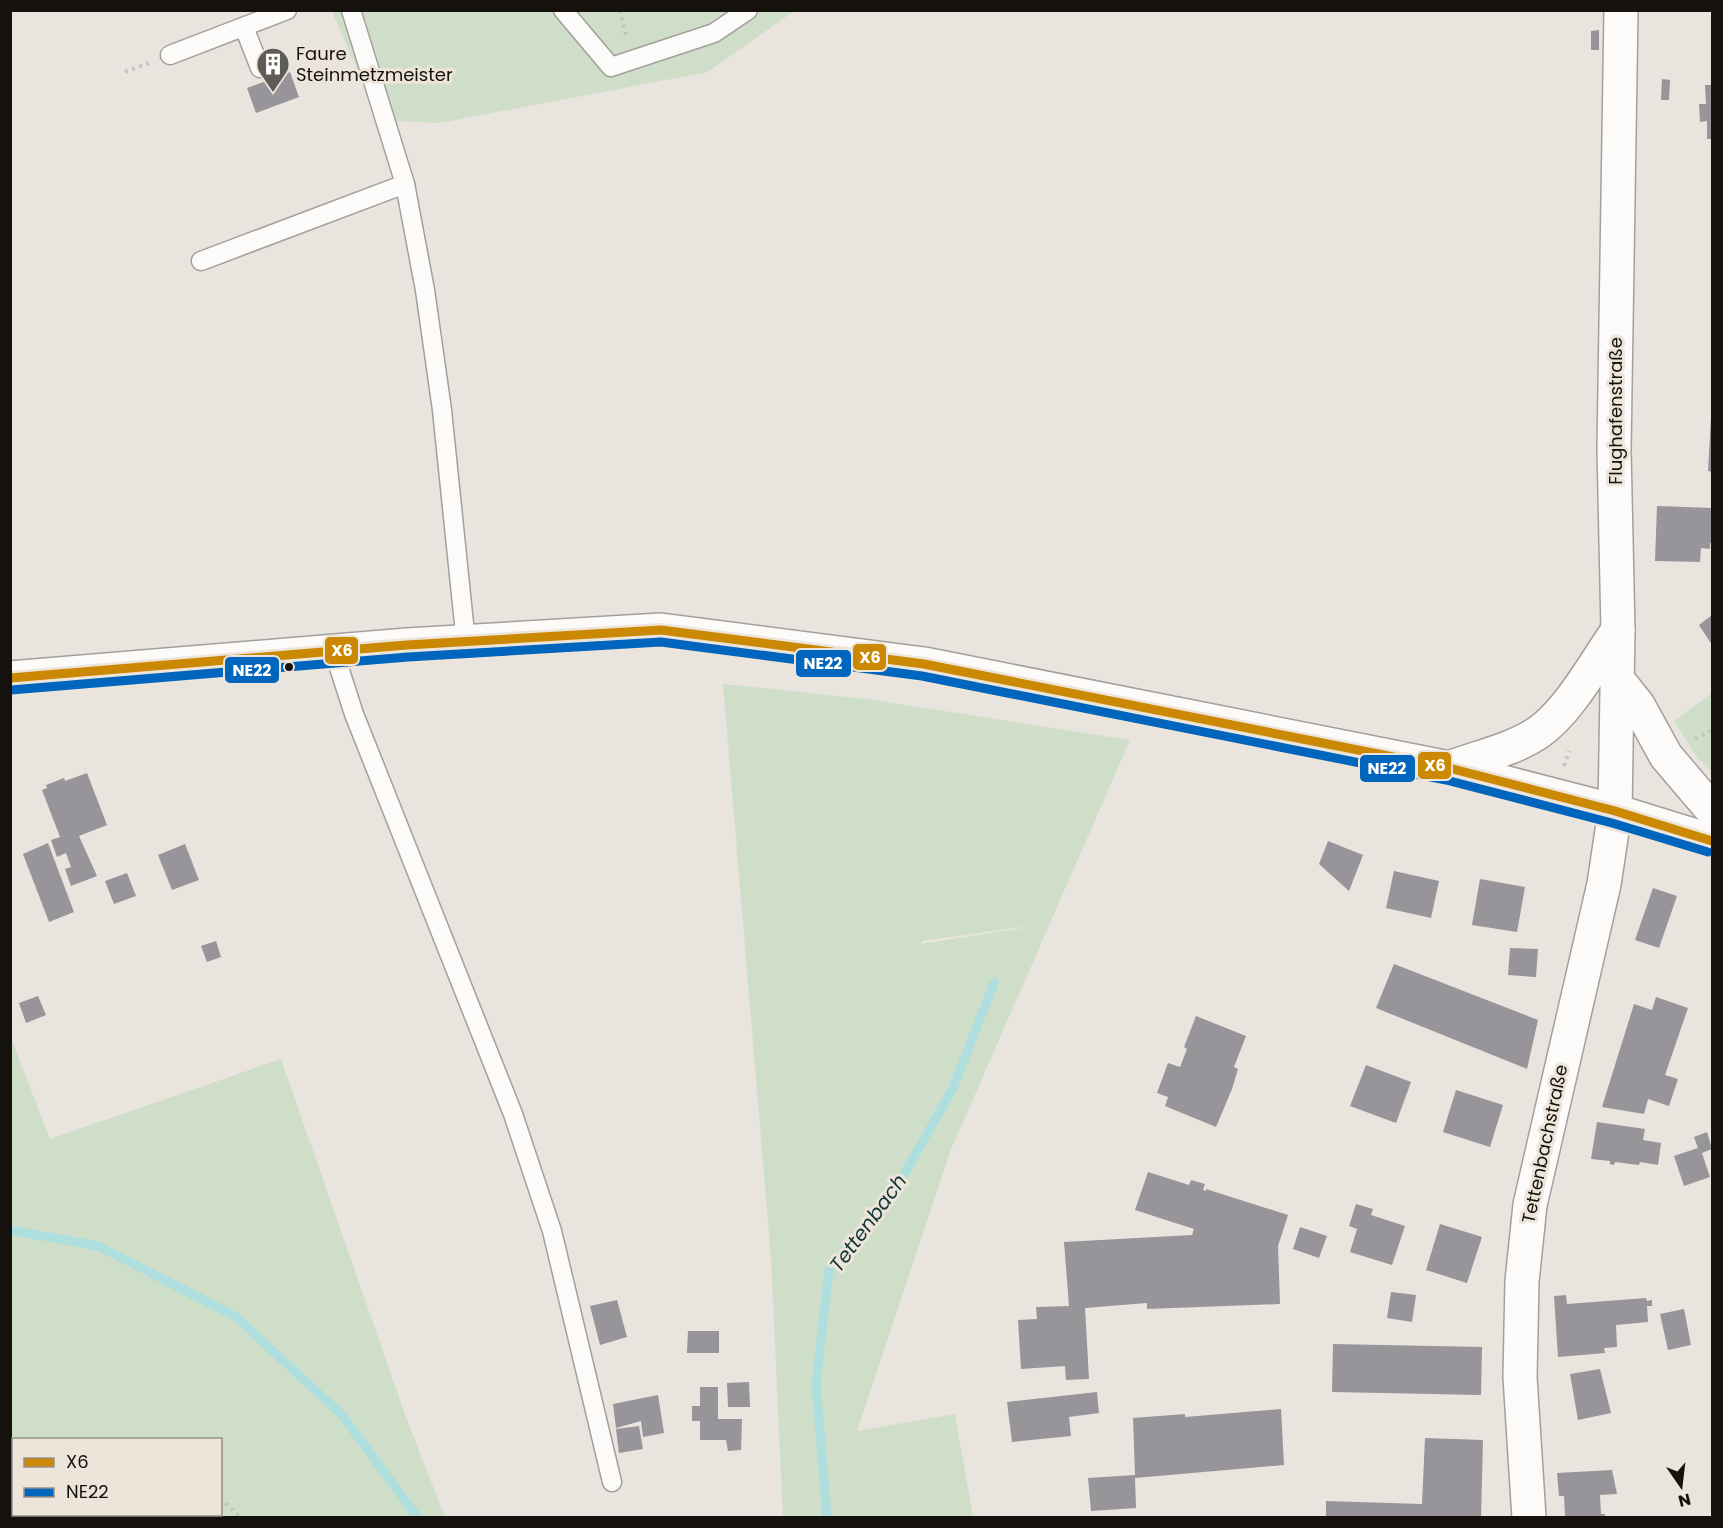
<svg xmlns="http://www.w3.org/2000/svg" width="1723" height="1528" viewBox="0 0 1723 1528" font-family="Poppins,sans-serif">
  <rect width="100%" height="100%" fill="#e9e4de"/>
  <g fill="#cfdec9" fill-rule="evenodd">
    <path d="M332,11H794L708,72L439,123L379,120Z"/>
    <path d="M723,684L867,699L1130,740L950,1152L857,1431L955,1414L973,1517H783L771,1259ZM1022,927V928L921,944L922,941Z"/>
    <path d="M1712,693V772L1696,756L1674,721Z"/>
    <path d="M11,1038L50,1139L281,1059L407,1420L445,1517H11ZM14,1440H220V1514H14Z"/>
  </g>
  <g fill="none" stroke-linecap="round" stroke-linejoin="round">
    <g stroke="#aedfde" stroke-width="9">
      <path d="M10,1230L98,1246L235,1316L342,1415L418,1518"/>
      <path d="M827,1518L816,1384L829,1269L898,1185L953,1088L994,983"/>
    </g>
  </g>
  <g fill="#97949a">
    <path d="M1599,30V50H1591V31Z"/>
    <path d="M290,72L299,97L256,113L247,88Z"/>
    <path d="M1662,79L1670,80L1669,100H1661Z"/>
    <path d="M1705,85H1712V139H1707V121L1700,122L1699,104H1706Z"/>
    <path d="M1711,416H1712V472L1708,471Z"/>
    <path d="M1657,506L1712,508V543H1710V549L1701,548L1700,562L1655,561Z"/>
    <path d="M1712,615V645L1699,625Z"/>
    <path d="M87,773L107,825L79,836L97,876L71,886L65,869L71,867L66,853L57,857L51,840L60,837L42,790L47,788L46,785L64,778L65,781Z"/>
    <path d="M1328,841L1363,855L1349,891L1319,864Z"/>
    <path d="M48,843L74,912L49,922L23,854Z"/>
    <path d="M185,844L199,880L172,890L158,855Z"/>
    <path d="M1394,871L1439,881L1431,918L1386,908Z"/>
    <path d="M127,873L136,896L114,904L105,881Z"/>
    <path d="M1480,879L1525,887L1517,932L1472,925Z"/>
    <path d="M1653,888L1677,896L1659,948L1635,940Z"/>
    <path d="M216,941L221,957L207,962L201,946Z"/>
    <path d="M1510,948L1538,949L1536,977L1508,975Z"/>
    <path d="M1394,964L1538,1020L1527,1069L1376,1008Z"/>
    <path d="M38,996L46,1015L26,1023L19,1003Z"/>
    <path d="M1656,997L1688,1008L1665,1075L1678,1079L1669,1106L1648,1099L1644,1114L1602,1107L1634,1004L1652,1010Z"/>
    <path d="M1196,1016L1246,1036L1234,1067L1238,1069L1232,1089L1216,1127L1165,1106L1168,1097L1157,1093L1168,1063L1180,1067L1187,1049L1184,1047Z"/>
    <path d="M1366,1065L1411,1082L1396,1123L1350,1106Z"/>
    <path d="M1456,1090L1503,1105L1490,1147L1443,1132Z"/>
    <path d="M1597,1122L1645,1129L1643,1140L1661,1143L1658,1165L1640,1162L1639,1165L1615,1162L1614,1165L1610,1164V1161L1591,1159Z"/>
    <path d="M1707,1132L1712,1149L1702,1153L1710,1177L1684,1186L1674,1156L1698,1148L1694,1137Z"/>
    <path d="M1148,1172L1189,1185L1191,1180L1205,1184L1203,1190L1206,1191V1189L1288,1215L1278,1246L1280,1304L1147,1309V1303L1085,1308L1089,1379L1066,1380L1065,1366L1021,1369L1018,1320L1037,1319L1036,1307L1069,1306L1064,1242L1192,1235L1194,1229L1135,1210Z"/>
    <path d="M1356,1204L1373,1209L1371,1215L1405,1226L1392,1265L1350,1252L1357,1229L1349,1226Z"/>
    <path d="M1440,1224L1482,1237L1467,1283L1426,1270Z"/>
    <path d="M1300,1227L1327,1236L1319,1258L1293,1249Z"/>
    <path d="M1391,1292L1416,1295L1412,1322L1387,1318Z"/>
    <path d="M1566,1295L1567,1304L1646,1298L1647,1301L1652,1300V1306H1647L1648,1322L1616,1325L1617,1347L1604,1348L1605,1353L1558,1357L1554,1296Z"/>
    <path d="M617,1300L627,1337L600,1345L590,1306Z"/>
    <path d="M1684,1309L1691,1345L1668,1350L1660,1314Z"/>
    <path d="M688,1331H719V1353H687Z"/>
    <path d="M1333,1344L1482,1347L1481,1395L1332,1392Z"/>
    <path d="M1600,1369L1611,1413L1578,1420L1570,1374Z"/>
    <path d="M749,1382L750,1407H728L727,1383Z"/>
    <path d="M700,1387H718V1419H742L741,1450L728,1451L726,1440H700V1421H692V1406H700Z"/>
    <path d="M1097,1392L1099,1413L1069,1417L1071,1436L1012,1442L1007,1402Z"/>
    <path d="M658,1395L664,1433L643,1437L641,1421L616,1428L613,1404Z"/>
    <path d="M1281,1409L1284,1465L1135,1478L1136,1508L1091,1511L1088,1478L1135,1475L1133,1418L1185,1414V1417Z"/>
    <path d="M639,1426L643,1449L619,1453L616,1429Z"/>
    <path d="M1425,1438L1483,1440L1481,1518H1326V1501L1422,1504Z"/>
    <path d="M1612,1470L1617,1494L1600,1495L1601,1514H1605V1518L1565,1516L1564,1496H1559L1557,1473Z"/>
  </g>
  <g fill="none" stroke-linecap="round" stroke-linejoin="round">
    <defs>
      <g id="service">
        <path d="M351,10L405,184"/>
        <path d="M563,10L611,67L714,33L748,10"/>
        <path d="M244,27L260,68"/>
        <path d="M170,55L287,10"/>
        <path d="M201,261L405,184L425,290L442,410L466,643"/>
        <path d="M334,652L354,714L513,1114L552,1231L612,1482"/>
      </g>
      <path id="minor" d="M1529,1518L1520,1377L1522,1281L1530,1205L1604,884L1615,811"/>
      <g id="secondary">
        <path d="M10,678L407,645L661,630L924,664L1449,768L1615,811L1712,841"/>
        <path d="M1618,680L1638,705L1666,756L1712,810"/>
        <path d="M1449,768C1478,757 1513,750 1539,732C1570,710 1596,661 1618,630"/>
        <path d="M1615,811L1618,630L1614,450L1621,10"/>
      </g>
    </defs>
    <use href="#service" stroke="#a39f9b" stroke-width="21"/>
    <use href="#minor" stroke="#a39f9b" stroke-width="36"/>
    <use href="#secondary" stroke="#a39f9b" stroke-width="36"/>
    <g stroke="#c5c4c2" stroke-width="4" stroke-dasharray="3 4.5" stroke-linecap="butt">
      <path d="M620,10L626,36"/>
      <path d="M125,72L149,63"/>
      <path d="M1695,739L1712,730"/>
      <path d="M1564,766L1569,751"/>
      <path d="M10,1450H14"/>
      <path d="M220,1498L241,1518"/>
    </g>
    <use href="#service" stroke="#fcfbfa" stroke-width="18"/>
    <use href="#minor" stroke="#fcfbfa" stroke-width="33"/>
    <use href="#secondary" stroke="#fcfbfa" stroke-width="33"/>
    <defs>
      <path id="bus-1" d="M10,678L407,645L661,630L924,664L1449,768L1615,811L1712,841"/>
      <path id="bus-2" d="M11,690L408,657L661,642L922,676L1446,780L1612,823L1708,852"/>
    </defs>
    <use href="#bus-1" stroke="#ede4da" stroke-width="14"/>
    <use href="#bus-2" stroke="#ede4da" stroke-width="14"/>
    <use href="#bus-1" stroke="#ca8803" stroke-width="9"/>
    <use href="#bus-2" stroke="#0065bd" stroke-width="9"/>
  </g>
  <defs>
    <symbol id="building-pin" viewBox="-11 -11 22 30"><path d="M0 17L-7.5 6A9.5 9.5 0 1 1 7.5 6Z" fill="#5f5c57" stroke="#ede4da"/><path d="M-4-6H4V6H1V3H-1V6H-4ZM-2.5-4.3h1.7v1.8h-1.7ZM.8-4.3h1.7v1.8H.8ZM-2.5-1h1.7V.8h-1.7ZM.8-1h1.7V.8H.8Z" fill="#fff"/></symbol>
  </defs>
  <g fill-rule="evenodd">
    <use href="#building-pin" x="254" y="45" width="38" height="52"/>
  </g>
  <circle fill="#15120e" stroke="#ede4da" stroke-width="2" cx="289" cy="667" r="5"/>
  <g text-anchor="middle" stroke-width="6" stroke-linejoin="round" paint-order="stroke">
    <g font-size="18" fill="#15120e" stroke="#ede4da" text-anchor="start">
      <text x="296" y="60">Faure<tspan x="296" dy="21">Steinmetzmeister</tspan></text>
    </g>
    <g font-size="18" fill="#15120e" stroke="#ede4da">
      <text transform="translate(1616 411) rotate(-90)" y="6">Flughafenstraße</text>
      <text transform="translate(1545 1144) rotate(-78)" y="6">Tettenbachstraße</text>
    </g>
    <g font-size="20" font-style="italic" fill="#123737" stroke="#ede4da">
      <text transform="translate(868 1223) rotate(-54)" y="7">Tettenbach</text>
    </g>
  </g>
  <g stroke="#ede4da" stroke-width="2">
    <rect x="324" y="636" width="35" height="29" rx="6" fill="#ca8803"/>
    <rect x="852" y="643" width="35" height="28" rx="6" fill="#ca8803"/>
    <rect x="795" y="649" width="57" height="29" rx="6" fill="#0065bd"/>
    <rect x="224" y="656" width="56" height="28" rx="6" fill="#0065bd"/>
    <rect x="1417" y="751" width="35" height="29" rx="6" fill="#ca8803"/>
    <rect x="1359" y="754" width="57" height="29" rx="6" fill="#0065bd"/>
  </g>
  <g font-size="16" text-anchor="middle" font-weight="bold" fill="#fff">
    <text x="342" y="656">X6</text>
    <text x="870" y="663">X6</text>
    <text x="823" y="669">NE22</text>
    <text x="252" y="676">NE22</text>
    <text x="1435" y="771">X6</text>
    <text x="1387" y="774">NE22</text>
  </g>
  <rect width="1723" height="1528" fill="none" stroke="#15120e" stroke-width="24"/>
  <rect x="12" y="1438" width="210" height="78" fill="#ede4da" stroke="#979088" stroke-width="1.5"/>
  <rect x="24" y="1458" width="30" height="9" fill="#ca8803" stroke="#979088" stroke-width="1.5"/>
  <text x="66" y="1468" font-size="18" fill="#15120e">X6</text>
  <rect x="24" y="1488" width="30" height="9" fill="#0065bd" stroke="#979088" stroke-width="1.5"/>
  <text x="66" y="1498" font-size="18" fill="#15120e">NE22</text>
  <g transform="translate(1681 1486) rotate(166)" stroke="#ede4da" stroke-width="4.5" paint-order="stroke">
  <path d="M0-4.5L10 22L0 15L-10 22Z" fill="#15120e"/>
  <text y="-9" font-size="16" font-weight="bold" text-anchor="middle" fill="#15120e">N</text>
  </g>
</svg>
